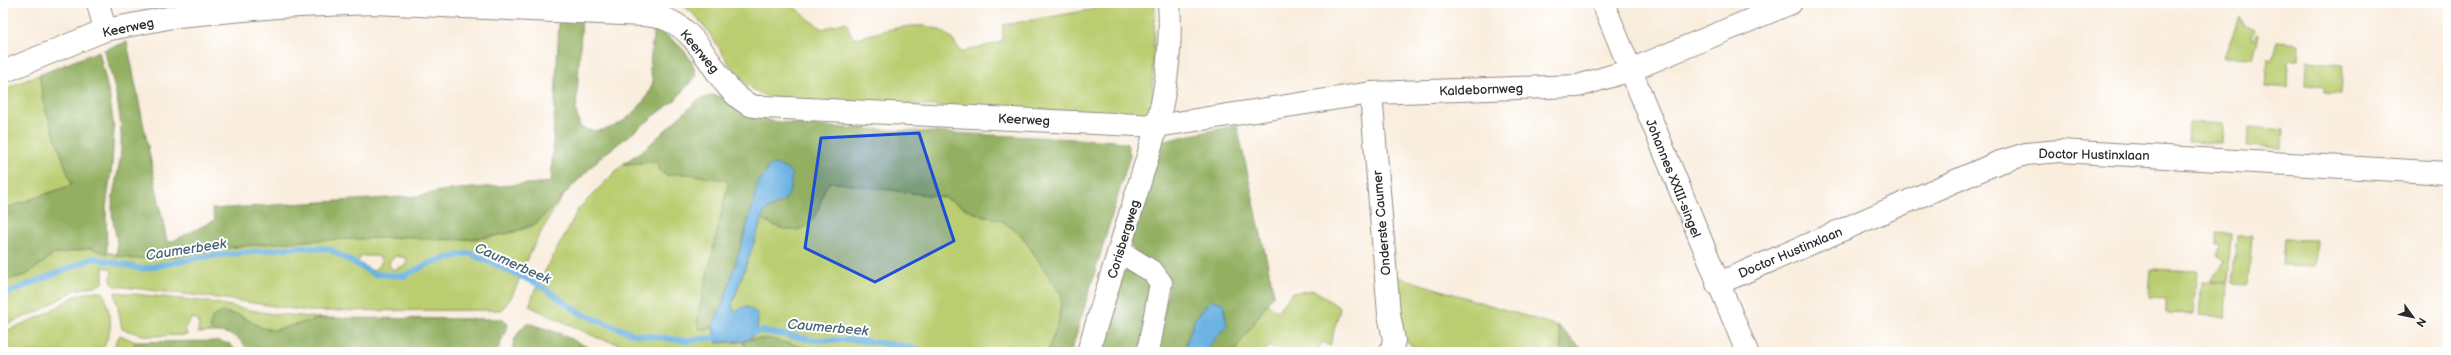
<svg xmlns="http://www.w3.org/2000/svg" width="2451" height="355" viewBox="0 0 2451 355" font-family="'Balsamiq Sans',sans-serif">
  <rect width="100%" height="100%" fill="#fff"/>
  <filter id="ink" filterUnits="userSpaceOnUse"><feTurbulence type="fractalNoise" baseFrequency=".025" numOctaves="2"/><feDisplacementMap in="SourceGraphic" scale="8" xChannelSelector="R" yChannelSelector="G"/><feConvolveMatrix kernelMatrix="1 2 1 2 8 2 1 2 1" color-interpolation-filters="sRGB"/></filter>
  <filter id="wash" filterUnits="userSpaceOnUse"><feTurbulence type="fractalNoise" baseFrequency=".012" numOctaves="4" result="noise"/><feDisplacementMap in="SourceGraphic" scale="16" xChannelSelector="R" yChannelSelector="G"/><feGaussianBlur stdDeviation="0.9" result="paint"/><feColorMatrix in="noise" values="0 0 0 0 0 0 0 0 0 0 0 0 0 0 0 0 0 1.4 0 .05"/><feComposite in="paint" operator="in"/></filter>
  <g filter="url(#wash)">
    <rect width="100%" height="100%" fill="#f9eddd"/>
    <g fill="#bacd70" stroke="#727c4e" fill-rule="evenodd">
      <path d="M679,3H789L822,29L846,22L853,39C888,31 940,8 960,52L1002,42L1003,25L1095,9L1094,3H1155L1152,104L1143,116L772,98C726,86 719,26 679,3Z"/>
      <path d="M2240,16L2244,25L2254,30L2251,38L2254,40L2256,34L2259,35L2253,58L2224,57Z"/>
      <path d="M2277,42L2299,44L2298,60H2288L2287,88L2266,86L2268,59L2272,60Z"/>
      <path d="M2307,61L2343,65L2341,94L2324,93V87L2306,85Z"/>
      <path d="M39,75L45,108L72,185L3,209V89Z"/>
      <path d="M2189,122L2223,124L2222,143L2188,142Z"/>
      <path d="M2249,127L2284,130L2283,148L2247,146Z"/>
      <path d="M657,162L660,171L667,176C687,169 704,180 724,179L729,184L697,321L707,330L713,327L717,343L743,342L748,352H647L598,338L529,306L535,290L579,208L623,164Z"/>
      <path d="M830,182L943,197L975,213L1002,221L1022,236L1062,296L1058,324L1047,352H823L770,339H750L756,328L741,309L734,312L732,305L761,218C784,233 808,238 819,207C822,198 823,189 830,182Z"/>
      <path d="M567,191C553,210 542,230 531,251C523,266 514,302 500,310L308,311L226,299L115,286L111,280L112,269L103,267V283L99,285L75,290L41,310L3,326V281L26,275L53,255L91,248L133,259L302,240L396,238C411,235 428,239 444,240C469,241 514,236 535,224C547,216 557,201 567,191ZM361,256H378L382,261C377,272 370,272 359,267L357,263ZM396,256L407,258L406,265L393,270L389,265L390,260Z"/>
      <path d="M2216,233L2231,234L2228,282L2210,281L2225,261L2218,255L2220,245H2216Z"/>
      <path d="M2237,236H2252L2248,284L2232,283Z"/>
      <path d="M2284,239L2317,240L2315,266L2282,265Z"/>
      <path d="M2151,269L2197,271L2193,314L2166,313V298L2149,297Z"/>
      <path d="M1395,276L1558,326L1562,345L1560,352H1419L1400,335Z"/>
      <path d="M2202,282L2227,283L2225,317L2199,315Z"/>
      <path d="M1314,290L1340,308L1330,346L1323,342L1316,352L1291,350L1278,352L1269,346L1265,352H1234L1267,304L1277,311L1292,293Z"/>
      <path d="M96,291L104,293C111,320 115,326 101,352H3V332L44,315L75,296Z"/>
      <path d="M115,292L210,302L266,313L322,318L275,330L262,328L239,315L210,328L213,332L198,333L199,321L194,318L189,321L185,328L187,335L147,336L122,329Z"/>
      <path d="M120,335L136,342L126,352H111Z"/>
    </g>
    <g fill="#93b062" stroke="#5f6e46">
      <path d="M582,18L576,111L580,127C608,141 643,111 652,85C654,81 651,75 650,70C650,57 652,43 654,30C674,37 693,55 696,76L675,100L601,157L535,224L509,233L468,239H421L407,236L396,238C343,239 292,241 240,246C199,251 156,264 116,256C120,242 112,225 112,210C112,189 120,170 121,149C123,116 114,82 104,50L127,42L167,242L175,240L215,220L212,209L419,196L446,190L551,182L559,22Z"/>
      <path d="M99,51L110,99L114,129L112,165L106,207L107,254L90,248L53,255L26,275L3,281V209L72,185L45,108L39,75Z"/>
      <path d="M713,95L721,97L747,113L771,121L827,127L1116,141L1127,144L1130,155L1071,352H1047L1058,324L1062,296L1022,236L1002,221L975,213L943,197L830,182C823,189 822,198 819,207C808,239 784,233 761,218L765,211L784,202L791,186L753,205L725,299L713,327L700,329L697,321L698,315L728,184L724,179C704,180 687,169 667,176L660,171L657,162L623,164L647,147L698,100Z"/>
      <path d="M1237,125L1274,294L1234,352H1155L1169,288L1129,245L1159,142Z"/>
      <path d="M1128,267L1150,283L1140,352H1100L1123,269Z"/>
      <path d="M223,312L239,315L262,328L275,330L322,318L502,319L508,324L497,352H248C243,337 228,332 213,332L210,328L212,317Z"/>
      <path d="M527,323L559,333L589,348L604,352H513C511,342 519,329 527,323Z"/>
      <path d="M1558,326L1584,351V352H1560L1562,345Z"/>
      <path d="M750,339H770L823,352H748L743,342Z"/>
      <path d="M217,341L230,344L237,352H126L136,342Z"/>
    </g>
    <g fill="#6cb2e2" stroke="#4c6e86">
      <path d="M776,164L788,170L792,175C789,206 786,196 765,211L732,305L734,312L746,306L758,314C759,348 740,339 717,343L713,327L725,298L748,223L758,183L770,165Z"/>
      <path d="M1211,300L1223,303L1227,325L1204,352H1188L1185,347L1195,319Z"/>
    </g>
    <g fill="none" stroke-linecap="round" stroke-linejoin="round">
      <g stroke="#6cb2e2" stroke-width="6">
        <path d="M3,295L94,258L142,269L202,257L300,247L329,249L374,274L404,276L432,262L469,253L538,284L580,313L633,334L687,341L724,336"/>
        <path d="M747,333L761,331L814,340H856L910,347L924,352"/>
      </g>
    </g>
  </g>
  <g filter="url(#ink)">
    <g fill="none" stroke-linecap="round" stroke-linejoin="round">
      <defs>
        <g id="minor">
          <path d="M98,3L105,30"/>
          <path d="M1603,3L1747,352"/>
          <path d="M3,72L105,30L178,16L277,7L373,3L622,14C637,15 655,14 668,20C705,35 717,90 750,105C754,107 761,107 765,107L1157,126L1371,93L1578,86L1631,70L1791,3"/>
          <path d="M1371,93L1389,314L1394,340L1391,352"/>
          <path d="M1119,251L1153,272L1161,283L1148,352"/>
          <path d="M1717,284L1997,163L2026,154L2060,151L2448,173"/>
          <path d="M1088,352L1157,126C1167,85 1172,45 1169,3"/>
        </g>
      </defs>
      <use href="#minor" stroke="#928c84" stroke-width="24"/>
      <use href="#minor" stroke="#fff" stroke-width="22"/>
    </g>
  </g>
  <path fill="#1d4ed8" fill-opacity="0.2" stroke="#1d4ed8" stroke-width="3" stroke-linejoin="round" d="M919,133L954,241L875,282L805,248L821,138Z"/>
  <g text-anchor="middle" stroke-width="4" stroke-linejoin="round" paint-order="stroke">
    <g font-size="13" fill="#2b2b2b" stroke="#fff">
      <text transform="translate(128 27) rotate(-12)" y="5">Keerweg</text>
      <text transform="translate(700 51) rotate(50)" y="5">Keerweg</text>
      <text transform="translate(1481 89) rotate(-2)" y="5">Kaldebornweg</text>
      <text transform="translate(1024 119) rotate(3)" y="5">Keerweg</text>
      <text transform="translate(2094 154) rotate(1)" y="5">Doctor Hustinxlaan</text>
      <text transform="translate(1674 178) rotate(68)" y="5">Johannes XXIII-singel</text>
      <text transform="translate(1381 223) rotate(-95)" y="5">Onderste Caumer</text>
      <text transform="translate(1123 239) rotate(-73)" y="5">Corisbergweg</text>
      <text transform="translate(1790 252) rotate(-23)" y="5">Doctor Hustinxlaan</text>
    </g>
    <g font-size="14" font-style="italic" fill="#456174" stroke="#fff">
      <text transform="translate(186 249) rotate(-9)" y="5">Caumerbeek</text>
      <text transform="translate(513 263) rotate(24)" y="5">Caumerbeek</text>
      <text transform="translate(828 327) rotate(5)" y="5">Caumerbeek</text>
    </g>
  </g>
  <rect width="2451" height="355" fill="none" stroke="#fff" stroke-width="16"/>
  <g transform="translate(2413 317) rotate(123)" stroke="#ffffff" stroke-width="3" paint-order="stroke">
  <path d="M0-3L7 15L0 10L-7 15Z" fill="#2b2b2b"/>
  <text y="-6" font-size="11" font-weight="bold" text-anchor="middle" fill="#2b2b2b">N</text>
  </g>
</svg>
